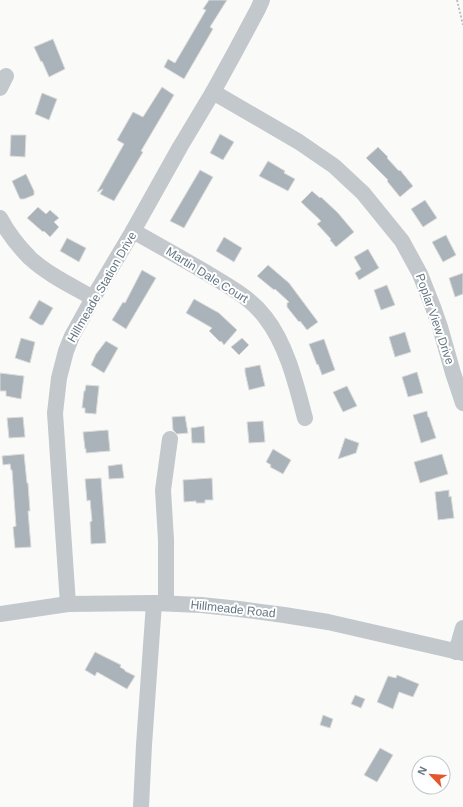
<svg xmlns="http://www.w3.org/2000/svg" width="463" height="807" viewBox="0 0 463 807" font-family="Helvetica,sans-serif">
  <rect width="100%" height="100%" fill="#fafaf8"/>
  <g fill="#aab3b9" stroke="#dcdcda">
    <path d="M209,0H227L210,27L213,29L184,79L164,67L168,59L175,63L206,10L203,9Z"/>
    <path d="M53,39L65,69L49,77L42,61L41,62L34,47Z"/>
    <path d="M162,87L174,95L141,151L143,152L114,201L100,194L103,189L97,192L124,144L117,140L133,112L143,117Z"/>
    <path d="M42,93L57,99L49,120L35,114Z"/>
    <path d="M220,134L234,142L223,160L210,153Z"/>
    <path d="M11,135H26L25,157L10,156Z"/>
    <path d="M378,147L388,157L387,158L399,171L400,170L413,186L400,197L387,181L388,180L366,158Z"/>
    <path d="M268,161L285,171L284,173L295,179L288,191L259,176Z"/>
    <path d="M200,170L213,177L184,228L170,221Z"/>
    <path d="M26,174L34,191V195L24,199H20L12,181Z"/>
    <path d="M312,191L320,198L321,197L338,213L354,232L336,247L330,240L331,239L317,224L321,221L301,202Z"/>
    <path d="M425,200L437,218L423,227L411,209Z"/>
    <path d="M38,207L46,214L50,210L59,218L54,222L59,227L50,237L44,231L43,232L27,218Z"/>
    <path d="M446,235L456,255L443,262L432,242Z"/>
    <path d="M224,237L242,248L234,262L216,251Z"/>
    <path d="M67,238L86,248L79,262L60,251Z"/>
    <path d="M368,249L379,268L359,280L355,273L361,269L354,257Z"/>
    <path d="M268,265L289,283L318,322L307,330L300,321L299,322L287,307V303L289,302L275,289L274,290L257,276Z"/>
    <path d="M142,270L156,278L126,329L112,320L123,302L125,303Z"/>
    <path d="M463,273V294L455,297L449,278Z"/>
    <path d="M387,285L395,305L381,310L374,290Z"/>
    <path d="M194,299L219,313L237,330L224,345L221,341L220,342L209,331L212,328L186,313Z"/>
    <path d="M39,300L53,308L43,325H40L29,318Z"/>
    <path d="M405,332L411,352L395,357L389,337Z"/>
    <path d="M21,338L35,342L30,363L15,358Z"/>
    <path d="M242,338L249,345L239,355L231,347Z"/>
    <path d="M324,339L335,370L322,375L318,364L317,365L309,344Z"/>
    <path d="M106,341L118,348L104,373L91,365L96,354Z"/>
    <path d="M260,365L265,386L249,390L245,372V368Z"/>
    <path d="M417,372L423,393L408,397L402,377Z"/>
    <path d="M0,373L24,376L21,399L6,396V391H0Z"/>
    <path d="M86,385L99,386L96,414L85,413V408H82L84,391H85Z"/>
    <path d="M347,386L357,406L343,412L333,392Z"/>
    <path d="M427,411L428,417H429L436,438L421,443L413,415Z"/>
    <path d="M185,416L188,433L177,434L173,430L172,417Z"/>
    <path d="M23,417L25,437L9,438L7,418Z"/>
    <path d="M263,421L265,442L249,443L247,422Z"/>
    <path d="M204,426L205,443H192L191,428Z"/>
    <path d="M108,430L110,451L86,453V449H85L83,432Z"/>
    <path d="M345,438L359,443L356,453L338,459Z"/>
    <path d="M273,449L291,460L283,474L270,467L271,465L266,462Z"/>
    <path d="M24,454L27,483H28L30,511H28L31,547L15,548L13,527L16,526L12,470H11L10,464L3,465L2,456Z"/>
    <path d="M442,454L448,474L420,483L414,462Z"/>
    <path d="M122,464L124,478L109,479L108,466Z"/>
    <path d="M101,478L106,543L91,544L90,522L92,521L90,500L87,501L85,479Z"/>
    <path d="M212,478L213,500H205V503H196V501L184,502L183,480Z"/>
    <path d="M449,490V497L451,496L454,518L438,520L435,492Z"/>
    <path d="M95,652L121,665L120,667L125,670V671L135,676L127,689L97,672L95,676L85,670Z"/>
    <path d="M397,675L419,684L413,697L399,692L393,709L377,702L388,676L396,678Z"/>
    <path d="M355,695L365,699L361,708L351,704Z"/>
    <path d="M323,715L333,719L330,728L320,725Z"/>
    <path d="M380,748L393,755L377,782L364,775Z"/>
  </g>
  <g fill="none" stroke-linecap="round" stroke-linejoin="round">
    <path stroke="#bbbfc2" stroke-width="2" stroke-dasharray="2 2" stroke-linecap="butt" d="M457,0L463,25"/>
    <g stroke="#c3c8cc" stroke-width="16">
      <path d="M0,88L6,76"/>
      <path d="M213,92L299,142L334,166L363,193L402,241L420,274L433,307L440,327L453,373L463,403"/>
      <path d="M0,218C8,233 18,246 30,258C47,274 72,286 93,298"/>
      <path d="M133,231C158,245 183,259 207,273C228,286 250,297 265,317C287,345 296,384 305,418"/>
      <path d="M166,603V540L163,490L170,439"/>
      <path d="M68,604L55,413L59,378L66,351L72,336L93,298L133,231L180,147L213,92L235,52L258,9L262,0"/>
      <path d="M0,614L68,604L154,603L201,605L239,609L284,615L328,622L463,653"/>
      <path d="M456,652L463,628"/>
      <path d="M141,807L144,745L154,603"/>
    </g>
  </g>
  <g text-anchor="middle" stroke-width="4" stroke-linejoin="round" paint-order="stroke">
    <g font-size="12" fill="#657683" stroke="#fff">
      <text transform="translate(207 275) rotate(32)" y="4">Martin Dale Court</text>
      <text transform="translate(102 287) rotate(-60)" y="4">Hillmeade Station Drive</text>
      <text transform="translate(435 319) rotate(71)" y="4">Poplar View Drive</text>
      <text transform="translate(233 609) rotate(6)" y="4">Hillmeade Road</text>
    </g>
  </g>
  <g transform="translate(431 775) rotate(295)"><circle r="19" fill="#ffffff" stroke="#c1c8cd"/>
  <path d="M0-3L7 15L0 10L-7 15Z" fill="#e4572e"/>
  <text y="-6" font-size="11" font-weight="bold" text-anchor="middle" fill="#657683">N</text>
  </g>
</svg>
